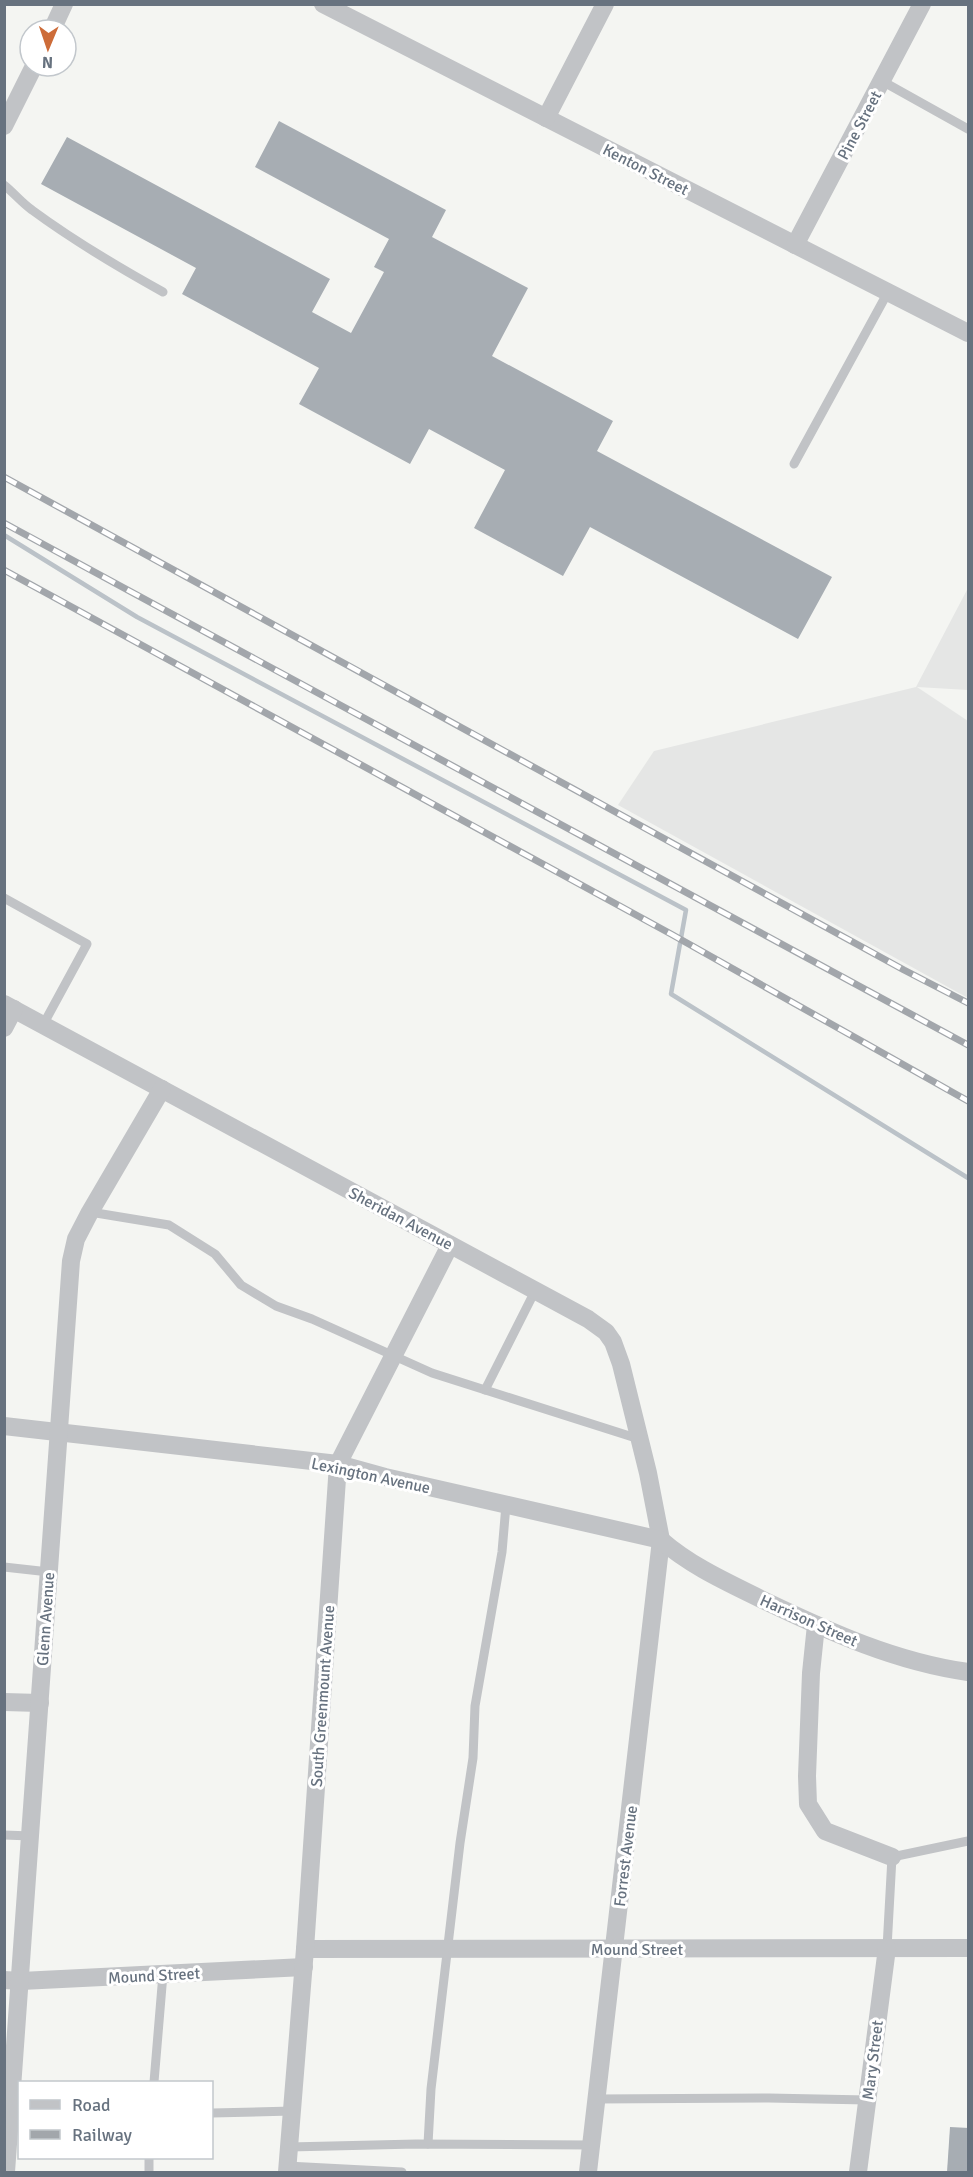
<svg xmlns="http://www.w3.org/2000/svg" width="973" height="2177" viewBox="0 0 973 2177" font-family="Signika,sans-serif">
  <rect width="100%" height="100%" fill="#f4f5f2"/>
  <path fill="#e5e6e5" d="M968,588V690L917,687L968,721V998L618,805L654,751L916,687Z"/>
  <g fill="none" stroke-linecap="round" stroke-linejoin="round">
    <path stroke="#bbc2c8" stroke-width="4.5" d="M4,535L137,617L686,910L671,994L968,1178"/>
  </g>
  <g fill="#a7adb3">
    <path d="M279,121L446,210L432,237L528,288L492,356L613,421L597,451L832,577L798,639L590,527L563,576L474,528L505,470L429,429L410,464L299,404L319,368L182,294L196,268L41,184L67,137L330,279L312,312L351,333L384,272L374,267L389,239L255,167Z"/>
    <path d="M950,2127L969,2128V2172H947Z"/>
  </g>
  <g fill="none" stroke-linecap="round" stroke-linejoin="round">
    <g stroke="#c1c3c6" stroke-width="9">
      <path d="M882,81L968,129"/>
      <path d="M4,185C14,193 22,203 32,210C74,241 118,267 163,292"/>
      <path d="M794,464L888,292"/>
      <path d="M4,898L87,944L43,1025"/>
      <path d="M90,1212L169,1225L215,1254L241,1285L276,1306L312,1319L432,1373L639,1439"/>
      <path d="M485,1390L535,1291"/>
      <path d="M4,1567L49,1572"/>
      <path d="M4,1835L31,1836"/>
      <path d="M887,1948L892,1857L968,1841"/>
      <path d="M154,2082L163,1974"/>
      <path d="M597,2099L769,2098L867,2100"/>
      <path d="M212,2113L292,2111"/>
      <path d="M428,2144L431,2089L460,1843L473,1758L475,1706L502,1552L506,1505"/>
      <path d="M289,2147L416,2144L591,2145"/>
      <path d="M287,2166L402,2172"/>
      <path d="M149,2172V2158"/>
    </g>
    <g stroke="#c1c3c6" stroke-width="18">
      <path d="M323,4L968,333"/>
      <path d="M52,30L64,4"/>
      <path d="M546,118L605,4"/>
      <path d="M4,126L34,66"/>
      <path d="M795,245L922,4"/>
      <path d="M4,1004L588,1319L606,1332L613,1342L621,1364L648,1473L661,1540L588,2172"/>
      <path d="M4,1028L14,1009"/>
      <path d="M4,1426L338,1464L385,1477L661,1540C692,1567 729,1583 765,1601C830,1632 896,1662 968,1672"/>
      <path d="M816,1625L811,1673L807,1776L808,1804L825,1831L892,1857"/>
      <path d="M4,1702L40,1703"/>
      <path d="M305,1949L968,1948"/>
      <path d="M4,1980L21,1981L304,1967"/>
      <path d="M6,2172L71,1261L76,1239L90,1212L162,1089"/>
      <path d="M287,2172L305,1949L338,1464L450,1245"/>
      <path d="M858,2172L887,1948"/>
    </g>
    <defs>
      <g id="rail">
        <path d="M4,477L904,970L968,1003"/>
        <path d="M4,523L968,1045"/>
        <path d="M4,570L671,934L968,1101"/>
      </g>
    </defs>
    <use href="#rail" stroke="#a2a6ab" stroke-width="7"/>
    <use href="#rail" stroke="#fff" stroke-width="4.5" stroke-dasharray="14" stroke-linecap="butt"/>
  </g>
  <g text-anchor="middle" stroke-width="6" stroke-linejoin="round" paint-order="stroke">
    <g font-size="16" fill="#67727f" stroke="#fff">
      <text transform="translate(859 125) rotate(-62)" y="6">Pine Street</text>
      <text transform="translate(646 169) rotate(27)" y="6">Kenton Street</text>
      <text transform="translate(401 1218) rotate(28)" y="6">Sheridan Avenue</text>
      <text transform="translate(371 1475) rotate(12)" y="6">Lexington Avenue</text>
      <text transform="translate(45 1619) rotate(-86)" y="6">Glenn Avenue</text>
      <text transform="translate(809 1620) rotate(24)" y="6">Harrison Street</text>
      <text transform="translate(322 1696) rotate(-86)" y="6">South Greenmount Avenue</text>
      <text transform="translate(625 1856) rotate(-83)" y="6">Forrest Avenue</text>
      <text x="637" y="1955">Mound Street</text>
      <text transform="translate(154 1975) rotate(-3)" y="6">Mound Street</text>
      <text transform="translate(872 2060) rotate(-83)" y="6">Mary Street</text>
    </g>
  </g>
  <rect width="973" height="2177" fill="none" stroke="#67727f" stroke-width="12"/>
  <rect x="18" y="2081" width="195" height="78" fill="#ffffff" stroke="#c2c7cc" stroke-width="1.5"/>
  <rect x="30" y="2100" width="30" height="9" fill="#c1c3c6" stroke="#c2c7cc" stroke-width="1.5"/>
  <text x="72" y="2111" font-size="18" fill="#67727f">Road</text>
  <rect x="30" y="2130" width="30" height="9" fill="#a2a6ab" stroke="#c2c7cc" stroke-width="1.5"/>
  <text x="72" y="2141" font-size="18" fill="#67727f">Railway</text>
  <g transform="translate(48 48) rotate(182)"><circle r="28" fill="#ffffff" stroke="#c2c7cc" stroke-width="1.5"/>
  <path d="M0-4.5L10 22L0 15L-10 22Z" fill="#cd6c39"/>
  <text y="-9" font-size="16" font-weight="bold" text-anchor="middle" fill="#67727f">N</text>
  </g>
</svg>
